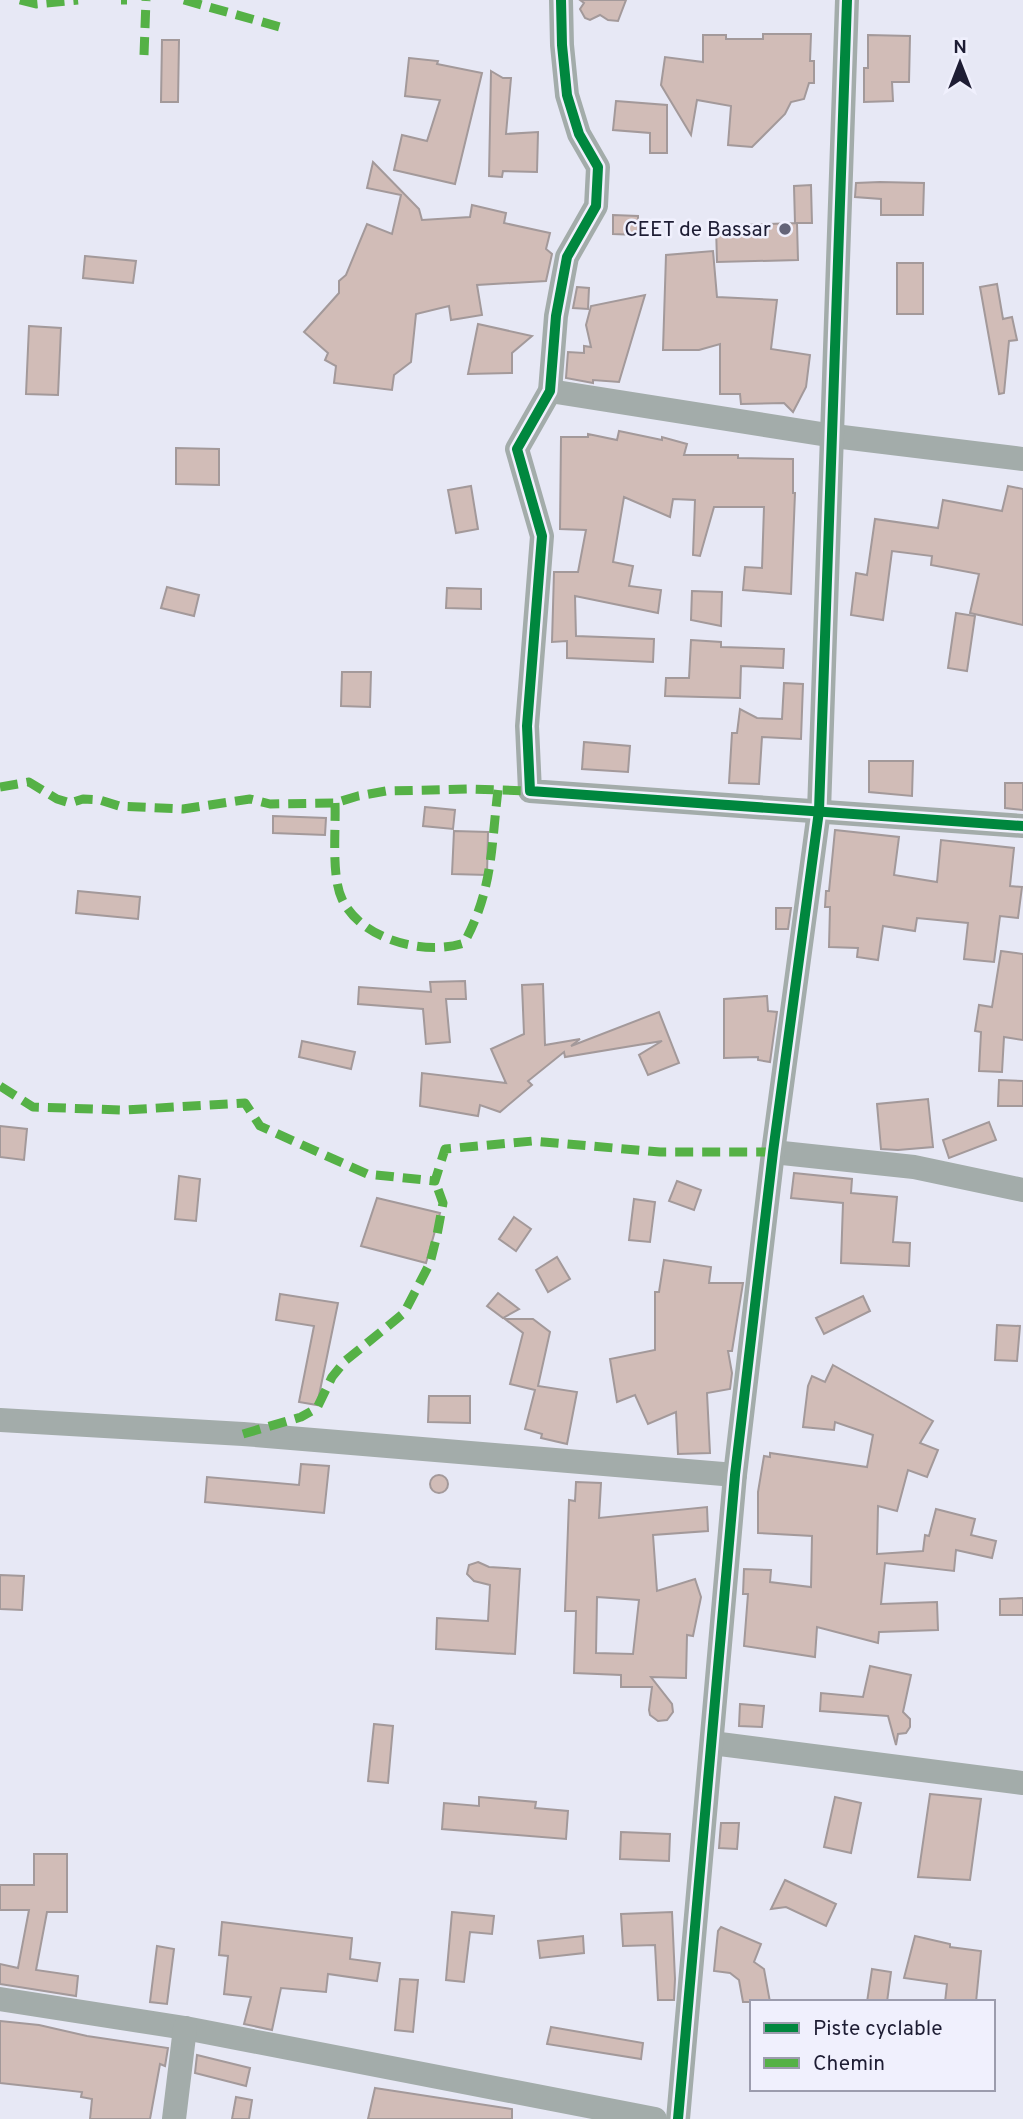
<svg xmlns="http://www.w3.org/2000/svg" width="1023" height="2119" viewBox="0 0 1023 2119" font-family="Overpass,sans-serif">
  <rect width="100%" height="100%" fill="#e7e8f5"/>
  <g fill="#d1bcb7" stroke="#a3999a" stroke-width="2" fill-rule="evenodd">
    <path d="M580,0H626L618,21L608,20L600,15L590,20L585,18L580,9L584,3Z"/>
    <path d="M763,34H811L810,61H814V83H809L804,99L791,102L785,114L752,147L728,145L731,106L697,100L691,135L661,85L665,57L703,62V35H726V39H763Z"/>
    <path d="M868,35L910,36L909,82H892L893,101L864,102V68H868Z"/>
    <path d="M162,40H179L178,102H161Z"/>
    <path d="M409,58L438,61L437,64L482,73L455,184L394,170L402,135L427,141L440,100L405,96Z"/>
    <path d="M491,71L503,78H511L506,134L538,132L537,172L503,171L502,177L489,176Z"/>
    <path d="M616,101L667,105V153H650V133L613,130Z"/>
    <path d="M373,162L419,209L422,220L470,217L472,205L506,213L504,223L550,233L546,249L552,254L546,281L477,285L482,315L451,320L449,306L416,314L411,362L394,375L392,390L334,383L336,366L325,360L328,353L304,332L339,293V281L346,275L367,224L392,234L401,195L367,188Z"/>
    <path d="M880,182L924,183L923,215H881V199L855,197L856,183Z"/>
    <path d="M811,185L812,223H797L798,260L717,262L716,226L795,223L794,186Z"/>
    <path d="M613,215L638,216V235L613,234Z"/>
    <path d="M713,251L717,297L777,300L771,349L810,355L806,387L793,412L784,403L741,404L740,394H720V344L699,350H663L666,255Z"/>
    <path d="M85,256L136,261L133,283L83,278Z"/>
    <rect x="897" y="263" width="26" height="51"/>
    <path d="M997,284L1003,319L1012,317L1017,340L1009,341L1004,393L999,394L980,287Z"/>
    <path d="M577,287L589,288L588,309L573,308Z"/>
    <path d="M645,295L619,382L593,380V383L566,378L568,352L584,353V346L591,347L586,325L591,306Z"/>
    <path d="M478,324L532,336L512,353V373L468,374Z"/>
    <path d="M29,326L61,328L58,395L26,394Z"/>
    <path d="M619,431L662,440V437L687,444L684,455H738V458L793,459V493H795L791,594L743,590L745,567L762,568L764,507H714L700,556L693,555L695,500L673,499L670,517L624,497L613,562L633,566L629,586L661,590L658,613L575,596L576,636L654,639L653,662L567,658V641L552,642L554,572H578L586,530L560,529L561,437H588V434L617,440Z"/>
    <path d="M176,448L219,449V485L176,484Z"/>
    <path d="M471,486L478,529L456,533L448,490Z"/>
    <path d="M1008,486L1023,489V625L970,613L979,574L931,565L932,556L892,551L883,620L851,615L856,573L867,575L875,519L938,528L943,500L1002,511Z"/>
    <path d="M167,587L199,595L194,616L161,608Z"/>
    <path d="M447,588L481,589V609L446,608Z"/>
    <path d="M692,591L722,592L721,626L691,620Z"/>
    <path d="M956,613L975,616L967,671L948,668Z"/>
    <path d="M691,640L721,642V647L784,649L783,668L741,666L740,698L665,696L666,678H689Z"/>
    <path d="M342,672H371L370,707L341,706Z"/>
    <path d="M784,683L803,684L801,739L762,737L759,784L729,783L732,733H737L740,709L757,718L782,719Z"/>
    <path d="M584,742L630,746L628,772L582,769Z"/>
    <path d="M869,761H913L912,796L869,792Z"/>
    <path d="M1005,783H1023V810L1005,808Z"/>
    <path d="M425,807L455,810L453,829L423,826Z"/>
    <path d="M273,816L326,818L325,835L273,833Z"/>
    <path d="M835,830L899,837L894,875L937,882L941,840L1014,848L1010,886L1022,887L1018,918L1000,916L994,962L964,959L968,923L917,918L915,931L883,926L878,960L857,957L858,948L829,947L830,907H825L826,891H829Z"/>
    <path d="M454,831L488,832L487,875L452,874Z"/>
    <path d="M78,891L140,897L138,919L76,913Z"/>
    <path d="M776,908H791L788,929H776Z"/>
    <path d="M1001,951L1023,954V1040L1004,1037L1002,1072L979,1071L981,1032L975,1031L979,1005L992,1007Z"/>
    <path d="M465,981L466,999H446L450,1042L426,1044L423,1009L358,1004L359,987L431,992L430,982Z"/>
    <path d="M543,984L545,1045L580,1039L571,1046L659,1012L679,1063L648,1075L639,1055L662,1041L565,1057L564,1052L528,1081L532,1085L500,1112L480,1105L478,1116L420,1106L422,1073L506,1083L491,1049L524,1034L522,985Z"/>
    <path d="M767,996L768,1011L777,1012L770,1062L758,1060V1057L724,1058V999Z"/>
    <path d="M302,1041L355,1052L351,1069L299,1057Z"/>
    <path d="M999,1080L1023,1081V1106H998Z"/>
    <path d="M928,1099L933,1147L898,1150L881,1149L877,1104Z"/>
    <path d="M989,1122L996,1140L949,1158L943,1140Z"/>
    <path d="M0,1126L27,1129L24,1160L0,1157Z"/>
    <path d="M794,1173L852,1179L851,1193L897,1197L893,1242L910,1243L909,1266L841,1263L843,1203L791,1198Z"/>
    <path d="M179,1176L200,1179L196,1221L175,1219Z"/>
    <path d="M677,1181L701,1190L694,1210L669,1201Z"/>
    <path d="M377,1198L440,1213L426,1263L361,1246Z"/>
    <path d="M634,1199L655,1202L650,1242L629,1240Z"/>
    <path d="M514,1217L531,1229L516,1251L499,1239Z"/>
    <path d="M557,1257L570,1279L548,1292L536,1270Z"/>
    <path d="M664,1260L711,1267L709,1283H743L732,1351H728L732,1373L730,1389L707,1393L710,1453L678,1454L676,1412L648,1424L635,1395L617,1402L610,1359L655,1350V1292H659Z"/>
    <path d="M498,1293L519,1309L503,1318L487,1306Z"/>
    <path d="M280,1294L338,1303L317,1405L299,1402L314,1326L276,1320Z"/>
    <path d="M863,1296L870,1311L824,1334L816,1318Z"/>
    <path d="M505,1319H533L550,1332L538,1386L577,1392L567,1444L541,1438L542,1434L525,1429L535,1390L510,1384L523,1333Z"/>
    <path d="M997,1325L1020,1326L1017,1361L995,1360Z"/>
    <path d="M833,1365L933,1421L920,1443L938,1450L927,1477L908,1470L897,1511L878,1506L877,1554L923,1551L925,1535L929,1536L936,1509L975,1519L971,1535L996,1541L992,1558L956,1550L954,1571L885,1563L881,1604L937,1602L938,1630L879,1632L878,1643L817,1627L815,1657L744,1646L748,1594H743L744,1569L771,1570L770,1582L811,1587L812,1536L758,1533V1492L764,1456L770,1457V1453L867,1467L873,1435L835,1422L834,1430L803,1427L808,1386L812,1376L825,1382Z"/>
    <path d="M429,1396H470V1423L428,1422Z"/>
    <path d="M301,1464L329,1466L324,1513L205,1502L207,1477L299,1485Z"/>
    <circle cx="439" cy="1484" r="9"/>
    <path d="M576,1482L601,1483L599,1518L707,1507L708,1531L653,1535L657,1591L695,1579L701,1597L693,1636L687,1635L686,1678L651,1677L672,1704L673,1712L667,1720L658,1721L650,1715L649,1710L652,1687H621V1675L574,1673L576,1611H565L569,1500L575,1501ZM597,1597L639,1600L633,1654L596,1653Z"/>
    <path d="M478,1562L489,1567L520,1569L515,1654L436,1649L437,1618L488,1621L490,1585L474,1581L467,1574L469,1565Z"/>
    <path d="M0,1575L24,1576L22,1610L0,1609Z"/>
    <path d="M1023,1598V1615H1000V1599Z"/>
    <path d="M870,1666L911,1675L903,1712L910,1719V1727L906,1733L898,1734L896,1745L888,1716L820,1711L821,1693L863,1697Z"/>
    <path d="M740,1704L764,1706L762,1727L739,1726Z"/>
    <path d="M374,1724L393,1726L388,1783L368,1781Z"/>
    <path d="M930,1794L981,1799L970,1880L918,1877Z"/>
    <path d="M479,1797L536,1802L535,1808L568,1811L566,1839L442,1829L444,1803L479,1806Z"/>
    <path d="M835,1797L861,1803L851,1853L824,1847Z"/>
    <path d="M721,1823H739L737,1849L719,1848Z"/>
    <path d="M621,1832L670,1834L669,1861L620,1859Z"/>
    <path d="M34,1854H67V1912H47L36,1970L78,1976L76,1996L0,1984V1964L18,1968L29,1910H0V1885H34Z"/>
    <path d="M785,1880L836,1904L826,1926L786,1907L771,1909Z"/>
    <path d="M452,1912L494,1916L492,1934L470,1932L464,1982L446,1980Z"/>
    <path d="M672,1912L675,1979L674,2000H658L655,1945L623,1946L621,1914Z"/>
    <path d="M222,1922L352,1938L350,1959L380,1963L377,1981L328,1974L326,1992L281,1988L272,2030L244,2024L251,1997L224,1994L228,1956L219,1955Z"/>
    <path d="M721,1927L761,1944L754,1962L764,1969L770,2002H743L739,1980L730,1973L714,1971L718,1931Z"/>
    <path d="M583,1936L584,1953L540,1958L538,1941Z"/>
    <path d="M915,1936L950,1944V1947L981,1951L976,2002H945L947,1984L904,1978Z"/>
    <path d="M157,1946L174,1949L167,2004L150,2002Z"/>
    <path d="M872,1969L891,1972L887,2002H867Z"/>
    <path d="M400,1979L418,1980L413,2032L395,2030Z"/>
    <path d="M0,2021L39,2025L87,2036L168,2048L165,2066L160,2064L150,2119H90L92,2099L81,2097L82,2092L0,2083Z"/>
    <path d="M551,2027L643,2043L641,2059L547,2044Z"/>
    <path d="M197,2055L250,2068L246,2086L195,2073Z"/>
    <path d="M375,2088L512,2109V2119H368Z"/>
    <path d="M236,2097L252,2100L249,2119H232Z"/>
  </g>
  <g fill="none" stroke-linecap="round" stroke-linejoin="round">
    <g stroke="#a3acaa" stroke-width="24">
      <path d="M561,0L562,45L567,95L579,134L598,167L596,206L567,257L556,316L550,391L517,449L542,536L527,726L530,791L1023,826"/>
      <path d="M550,391L834,436L1023,459"/>
      <path d="M773,1152L914,1167L1023,1190"/>
      <path d="M0,1420L243,1434L735,1475"/>
      <path d="M712,1743L1023,1783"/>
      <path d="M0,1999L185,2028L655,2119"/>
      <path d="M174,2119L185,2028"/>
      <path d="M678,2119L735,1475L773,1152L819,811L847,0"/>
    </g>
    <g stroke="#55b146" stroke-width="9" stroke-dasharray="18 9" stroke-linecap="butt">
      <path d="M20,0L36,4L78,0"/>
      <path d="M121,0H127"/>
      <path d="M184,0L280,27"/>
      <path d="M144,55L146,0"/>
      <path d="M0,787L29,782L57,799L70,803L83,799L100,800L119,806L183,809L250,799L270,804L335,803L358,796L386,791L472,789L530,791"/>
      <path d="M335,803C336,830 331,876 342,899C361,940 425,956 464,943C493,890 491,847 498,790"/>
      <path d="M0,1086L33,1107L123,1110L245,1103L260,1126L367,1174L435,1181L445,1149L533,1141L660,1152H773"/>
      <path d="M243,1434L301,1417L317,1408L332,1377L345,1361L404,1313L430,1263L437,1235L443,1203L435,1181"/>
    </g>
    <defs>
      <g id="cycleway">
        <path d="M561,0L562,45L567,95L579,134L598,167L596,206L567,257L556,316L550,391L517,449L542,536L527,726L530,791L1023,826"/>
        <path d="M678,2119L735,1475L773,1152L819,811L847,0"/>
      </g>
    </defs>
    <use href="#cycleway" stroke="#f0f0fd" stroke-width="15"/>
    <use href="#cycleway" stroke="#00873e" stroke-width="10"/>
  </g>
  <circle fill="#646478" stroke="#f0f0fd" stroke-width="2.5" cx="785" cy="229" r="7"/>
  <g text-anchor="middle" stroke-width="5" stroke-linejoin="round" paint-order="stroke">
    <g font-size="21" fill="#1e1d34" stroke="#f0f0fd" text-anchor="end">
      <text x="771" y="236">CEET de Bassar</text>
    </g>
  </g>
  <rect x="750" y="2000" width="245" height="91" fill="#f0f0fd" stroke="#9c9cad" stroke-width="2"/>
  <rect x="764" y="2023" width="35" height="10" fill="#00873e" stroke="#9c9cad" stroke-width="2"/>
  <text x="813" y="2035" font-size="21" fill="#1e1d34">Piste cyclable</text>
  <rect x="764" y="2058" width="35" height="10" fill="#55b146" stroke="#9c9cad" stroke-width="2"/>
  <text x="813" y="2070" font-size="21" fill="#1e1d34">Chemin</text>
  <g transform="translate(960 63)" stroke="#f0f0fd" stroke-width="5" paint-order="stroke">
  <path d="M0-5L12 26L0 18L-12 26Z" fill="#1e1d34"/>
  <text y="-10" font-size="19" font-weight="bold" text-anchor="middle" fill="#1e1d34">N</text>
  </g>
</svg>
